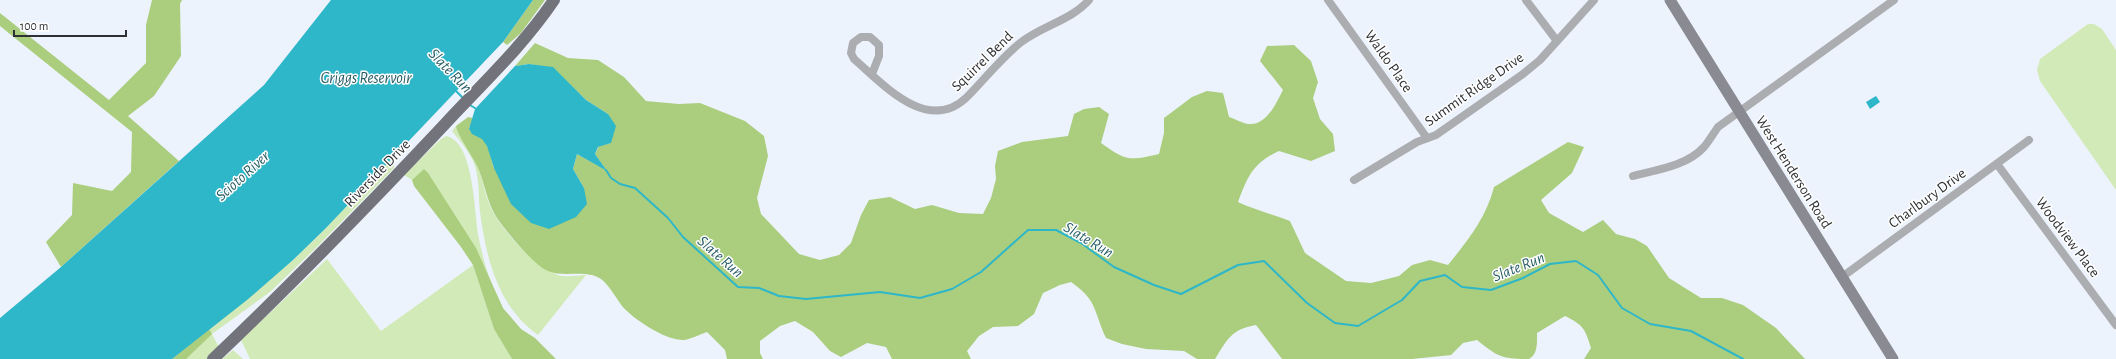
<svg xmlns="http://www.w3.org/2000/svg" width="2116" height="359" viewBox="0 0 2116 359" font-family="'Alegreya Sans',sans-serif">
  <rect width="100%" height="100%" fill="#edf3fd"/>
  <g fill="#d2eab8">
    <path d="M2088,24H2094L2102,29L2116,50V190L2040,81L2037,70L2040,59Z"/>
    <path d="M456,126C456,133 473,157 477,166C484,180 485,198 493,212C506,235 534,265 558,275C566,278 578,275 586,275L538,335C498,307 486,258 480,212C478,195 480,177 473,161C468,150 459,140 452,131Z"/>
    <path d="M446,136C475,141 474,216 479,239C482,255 487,271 492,286L488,277L424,170L412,180L404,175L441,139Z"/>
    <path d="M389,161L394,162V168L317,247L270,292L212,334L221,351L213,359H172L293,260L325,229Z"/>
    <path d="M327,259L381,331L473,265L494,329L512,359H250L241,340Z"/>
    <path d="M233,350L243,359H222Z"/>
  </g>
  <g fill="#aace7e">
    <path d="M152,0H182L180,4L181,56L154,96L128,116L179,161L61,267L46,242L72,215L73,183L112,191L131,172L132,132L0,26V13L109,100L146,63V25Z"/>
    <path d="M533,0H545L521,33L507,45L503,42Z"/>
    <path d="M535,43L568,58L598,60L624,77L646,101L679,104L700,103L745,121L764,136L768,156L757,198L761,214L799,254L820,260L839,255L851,243L861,215L869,200L890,197L915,209L932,205L959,213L983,214L991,198L996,179L995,166L998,151L1022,142L1068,136L1074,114L1084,109L1099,107L1109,114L1101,143C1126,161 1129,161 1159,154L1164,133V118L1192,97L1207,91L1223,93L1229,117C1235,119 1242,123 1248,124C1267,126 1276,103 1283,90L1260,61L1267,46L1294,45L1311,61L1318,82L1313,98L1320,119L1333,134L1335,151L1311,161L1279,151C1253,163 1248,176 1238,202C1255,210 1272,214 1290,221L1305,253L1346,281L1371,283L1399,276L1412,265L1430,260L1448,265C1468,240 1486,218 1494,187L1568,142L1584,147L1572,173L1541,200L1549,213L1583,232L1603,220L1616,234L1635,239L1647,246L1669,278L1701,298H1722L1743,305L1776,328L1805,359H1584L1591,348C1585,328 1583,325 1565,316L1537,333C1537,343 1538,354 1529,359C1502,359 1498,357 1477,340L1463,343L1451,355L1412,359H1282L1256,325C1230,330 1228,339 1215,359H1197L1184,351L1146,349L1122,344L1106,338C1093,310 1098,301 1071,282L1060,285L1043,293L1034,314L1018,326L993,327L979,336L967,351L971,359H892L886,347L867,343L841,357L830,351L813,332L795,321L780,326L760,341V353L763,359H727L725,350L707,332C700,334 692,339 684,340C666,341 633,319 622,306C616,298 609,285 601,279C586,269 564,278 548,271C534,266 500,225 493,211C486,197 484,180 477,166C473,157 456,133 456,126L468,117L473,118L469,129C473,135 476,134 482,138C489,144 491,160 494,168L584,188L573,169L577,154L606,170L595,154L599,146L611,143L608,114L586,100L553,68L529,64L515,66Z"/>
    <path d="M424,169L428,173L476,248L503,308L521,329L535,338L556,359H512L494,329L473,265L461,247L414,186L412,180Z"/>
    <path d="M209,329L212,334L186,359H172Z"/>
  </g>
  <g fill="#2eb6c9">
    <path d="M331,0H533L503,42L325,229L293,260L247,300L172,359H0V318L61,267L264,85Z"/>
    <path d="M529,64L553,67L586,100L608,114L616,126L611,143L598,147L595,154L607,171L577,154L573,169L584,188L587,204L576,217L549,229L531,223L511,204L494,168L487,146L482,139L472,134L469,129L475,109L515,66Z"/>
    <path d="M1876,96L1880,102L1870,109L1866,102Z"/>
  </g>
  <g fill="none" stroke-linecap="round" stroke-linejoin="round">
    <g stroke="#2eb6c9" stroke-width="2">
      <path d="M454,89L464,99"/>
      <path d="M470,105L478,110"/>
      <path d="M606,170L611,178L620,184L635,188L668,218L683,237L738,287L759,288L779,296L806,299L880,292L920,298L952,289L981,272L1028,230H1056L1081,243L1114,267L1154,285L1181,294L1238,265L1264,261L1307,303L1335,323L1358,326L1402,300L1420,281L1445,275L1462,287L1491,290L1523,278L1550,264L1576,261L1598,275L1622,308L1650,324L1691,331L1743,359"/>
    </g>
    <g stroke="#acadb1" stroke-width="8">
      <path d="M1328,0L1427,138"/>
      <path d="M1526,0L1557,41"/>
      <path d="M872,74L879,56V45L870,37H861L853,43L851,53L854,59C883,84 928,135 967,97C985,79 1000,59 1020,43C1041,26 1072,20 1089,0"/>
      <path d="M1997,164L2116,325"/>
      <path d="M1633,176C1656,170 1687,166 1704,147C1709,141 1713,134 1718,127L1894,0"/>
      <path d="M1354,180L1417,142L1436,135L1523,74L1540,60L1594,0"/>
      <path d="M1842,277L2029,140"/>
    </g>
    <path stroke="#8a8b92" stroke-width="11" d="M1670,0L1893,359"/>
    <path stroke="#72737b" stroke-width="12" d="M213,359C293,283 369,205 444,125C482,84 523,46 554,0"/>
  </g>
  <g text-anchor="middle" stroke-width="3" stroke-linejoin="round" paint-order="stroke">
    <g font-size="15" fill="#2e3033" stroke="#fff">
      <text transform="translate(982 61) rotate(-44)" y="5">Squirrel Bend</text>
      <text transform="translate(1389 61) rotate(55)" y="5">Waldo Place</text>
      <text transform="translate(1474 89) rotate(-35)" y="5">Summit Ridge Drive</text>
      <text transform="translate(1794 172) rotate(58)" y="5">West Henderson Road</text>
      <text transform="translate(377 173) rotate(-46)" y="5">Riverside Drive</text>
      <text transform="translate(1927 198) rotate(-36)" y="5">Charlbury Drive</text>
      <text transform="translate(2068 237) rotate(53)" y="5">Woodview Place</text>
    </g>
    <g font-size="16" font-style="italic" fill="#295e67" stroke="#fff">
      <text transform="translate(451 70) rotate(46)" y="6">Slate Run</text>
      <text x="366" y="83">Griggs Reservoir</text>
      <text transform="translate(242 175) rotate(-42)" y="6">Scioto River</text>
      <text transform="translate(1089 239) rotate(31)" y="6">Slate Run</text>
      <text transform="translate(721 256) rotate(41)" y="6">Slate Run</text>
      <text transform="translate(1518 266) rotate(-22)" y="6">Slate Run</text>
    </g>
  </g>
  <path d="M14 30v6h112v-6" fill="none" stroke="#2e3033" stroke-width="2"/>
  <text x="20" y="30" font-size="12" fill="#2e3033" stroke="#ffffff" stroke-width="3" paint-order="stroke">100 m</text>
</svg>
